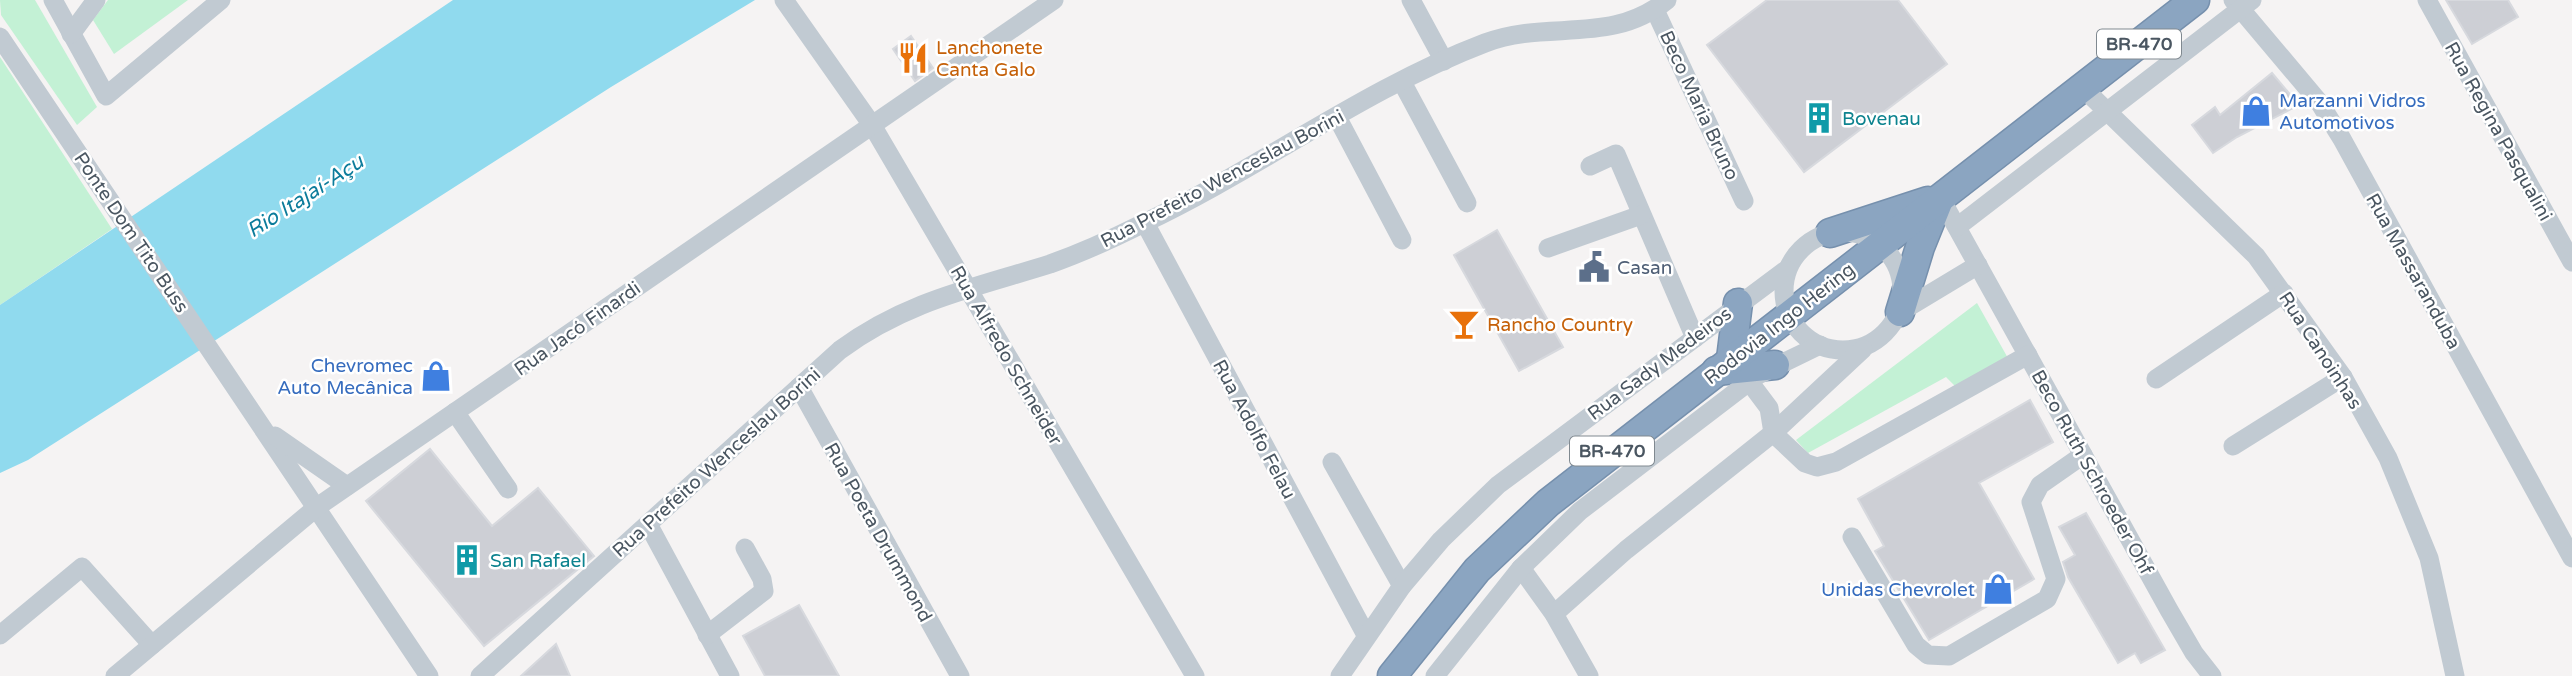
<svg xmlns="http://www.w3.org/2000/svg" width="2572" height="676" viewBox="0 0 2572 676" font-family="'Varela Round',sans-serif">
  <rect width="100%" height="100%" fill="#f5f3f3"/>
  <g fill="#c3f1d5">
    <path d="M0,0H35L97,107L77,125L1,15Z"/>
    <path d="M108,0H188L114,54L93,20Z"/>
    <path d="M0,57L112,229L0,305Z"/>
    <path d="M1977,303L2009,360L1957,388L1946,377L1808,453L1796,440Z"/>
  </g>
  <path fill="#90daee" d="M453,0H755L611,87L28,460L0,473V305Z"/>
  <g fill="#cdcfd5" stroke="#d7d9de" stroke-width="2">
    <path d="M1767,0H1898L1947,64L1804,172L1707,45Z"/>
    <path d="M2446,0H2508L2518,17L2472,44Z"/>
    <path d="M911,36L933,68L915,81L893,49Z"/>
    <path d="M2272,73L2299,105L2237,137L2213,153L2192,125L2215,107L2220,115Z"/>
    <path d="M1497,230L1563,347L1519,371L1454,255Z"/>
    <path d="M2030,400L2053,442L1979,483L2034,579L1929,640L1875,551L1884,546L1858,499Z"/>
    <path d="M430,449L492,526L538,488L594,556L484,646L366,501Z"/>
    <path d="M2086,513L2165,650L2141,663L2135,653L2118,663L2068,577L2063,562L2075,555L2059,527Z"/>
    <path d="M799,605L839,676H765L743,636Z"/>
    <path d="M556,644L570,676H521Z"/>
  </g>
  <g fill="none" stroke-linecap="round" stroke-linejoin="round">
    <defs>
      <g id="highway">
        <path d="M1830,233L1928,201"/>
        <path d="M1900,312L1920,247L1939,200"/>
        <path d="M1731,359L1738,303"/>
        <path d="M1716,371L1775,365"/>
        <path d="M1392,676L1477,570L1548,503L2195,0"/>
      </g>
    </defs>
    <use href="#highway" stroke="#7690ad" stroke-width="31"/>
    <g stroke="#c1cad2" stroke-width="19">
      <path d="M53,0L106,96L221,0"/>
      <path d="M784,0L872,125L1195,676"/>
      <path d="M1411,0L1444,61"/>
      <path d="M2233,0L2319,102L2342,139L2572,558"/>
      <path d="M2427,0L2572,262"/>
      <path d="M1655,10L1744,201"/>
      <path d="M71,34L96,0"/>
      <path d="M0,37L429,676"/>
      <path d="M1402,82L1467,203"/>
      <path d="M2082,87L2256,256L2343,377L2388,458L2429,558L2455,676"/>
      <path d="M1337,117L1402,240"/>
      <path d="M1590,166L1616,154L1695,338"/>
      <path d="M1940,197L2169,610L2194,653L2212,676"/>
      <path d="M1145,223L1366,635"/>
      <path d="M1957,227L2252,0"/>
      <circle cx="1843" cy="291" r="59"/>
      <path d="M1548,248L1641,215"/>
      <path d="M1900,312L1978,265"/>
      <path d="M1742,372L1769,408L1773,433L1805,463L1817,467L1836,462L2028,355"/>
      <path d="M2156,379L2284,293"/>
      <path d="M799,387L960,676"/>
      <path d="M455,412L508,489"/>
      <path d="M275,436L347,486"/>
      <path d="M2233,446L2343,377"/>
      <path d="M1332,462L1402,586"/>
      <path d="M648,524L730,676"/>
      <path d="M1852,537L1916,645L1928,655L1949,656L2047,599L2056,579L2031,502L2040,485L2083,455"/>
      <path d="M1521,568L1554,614L1589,676"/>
      <path d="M1554,614L1626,550L1773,433L1863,349"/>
      <path d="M0,635L82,567L152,645"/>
      <path d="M707,635L764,591L762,579L745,548"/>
      <path d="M115,676L317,507L1054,0"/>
      <path d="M480,676L840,350C906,301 974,288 1050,264C1081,253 1112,239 1142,224C1259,169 1364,89 1485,43C1548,19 1610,46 1667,0"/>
      <path d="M1340,676L1402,586L1441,540L1498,485L1786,270"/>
      <path d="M1435,676L1521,568L1580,511L1758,375L1820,345"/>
    </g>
    <use href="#highway" stroke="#8ba5c1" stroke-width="28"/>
  </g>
  <defs>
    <symbol id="restaurant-bare" viewBox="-9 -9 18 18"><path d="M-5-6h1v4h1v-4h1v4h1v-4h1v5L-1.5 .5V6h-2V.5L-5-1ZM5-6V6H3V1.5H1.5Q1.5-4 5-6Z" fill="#e8710a" stroke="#fff" stroke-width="2.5" paint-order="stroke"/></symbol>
    <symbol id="shop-bare" viewBox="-9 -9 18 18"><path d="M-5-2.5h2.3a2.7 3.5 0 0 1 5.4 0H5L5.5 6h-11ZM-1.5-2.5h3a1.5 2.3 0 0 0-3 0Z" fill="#3f7fe0" stroke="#fff" stroke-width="2.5" paint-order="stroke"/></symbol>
    <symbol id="building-bare" viewBox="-9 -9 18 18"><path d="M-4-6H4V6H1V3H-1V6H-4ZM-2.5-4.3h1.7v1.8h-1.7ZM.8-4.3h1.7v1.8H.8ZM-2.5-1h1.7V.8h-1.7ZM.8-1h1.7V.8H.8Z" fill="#0f9aa8" stroke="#fff" stroke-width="2.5" paint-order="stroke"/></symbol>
    <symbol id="civic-bare" viewBox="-9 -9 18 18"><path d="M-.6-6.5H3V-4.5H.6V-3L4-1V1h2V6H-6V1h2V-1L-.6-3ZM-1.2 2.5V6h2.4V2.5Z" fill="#5c6f8a" stroke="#fff" stroke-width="2.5" paint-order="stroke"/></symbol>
    <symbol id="bar-bare" viewBox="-9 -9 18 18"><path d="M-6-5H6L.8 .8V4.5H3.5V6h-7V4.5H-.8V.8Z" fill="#e8710a" stroke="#fff" stroke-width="2.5" paint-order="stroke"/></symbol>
  </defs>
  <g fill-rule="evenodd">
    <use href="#restaurant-bare" x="891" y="36" width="44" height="44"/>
    <use href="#shop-bare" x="2234" y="89" width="44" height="44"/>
    <use href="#building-bare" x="1797" y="96" width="44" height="44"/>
    <use href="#civic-bare" x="1572" y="245" width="44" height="44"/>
    <use href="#bar-bare" x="1442" y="302" width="44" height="44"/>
    <use href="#shop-bare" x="414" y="354" width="44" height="44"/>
    <use href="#building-bare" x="445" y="538" width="44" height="44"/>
    <use href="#shop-bare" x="1976" y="567" width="44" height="44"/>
  </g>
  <g text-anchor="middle" stroke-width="5" stroke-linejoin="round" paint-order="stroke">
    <g fill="#fff" stroke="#808990" stroke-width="2">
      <rect x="2097" y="29.5" width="84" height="29" rx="5"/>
      <rect x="1570" y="436.5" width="84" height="29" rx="5"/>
    </g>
    <g font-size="18" font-weight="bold" fill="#4a5661">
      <text x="2139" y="50">BR-470</text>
      <text x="1612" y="457">BR-470</text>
    </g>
    <g font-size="19" fill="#c56008" stroke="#fff" text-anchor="start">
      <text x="936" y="54">Lanchonete<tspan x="936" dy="22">Canta Galo</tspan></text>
      <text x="1487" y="331">Rancho Country</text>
    </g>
    <g font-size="19" fill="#366cbe" stroke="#fff" text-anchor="end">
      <text x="2279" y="107" text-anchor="start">Marzanni Vidros<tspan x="2279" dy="22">Automotivos</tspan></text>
      <text x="413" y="372">Chevromec<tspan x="413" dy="22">Auto Mecânica</tspan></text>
      <text x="1975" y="596">Unidas Chevrolet</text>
    </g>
    <g font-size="19" fill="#4a5661" stroke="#fff">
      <text transform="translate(1700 105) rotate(65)" y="7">Beco Maria Bruno</text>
      <text transform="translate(2499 131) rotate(61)" y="7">Rua Regina Pasqualini</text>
      <text transform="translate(1222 178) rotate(-28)" y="7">Rua Prefeito Wenceslau Borini</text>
      <text transform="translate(132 232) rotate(56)" y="7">Ponte Dom Tito Buss</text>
      <text transform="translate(2414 271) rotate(61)" y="7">Rua Massaranduba</text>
      <text transform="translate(1779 323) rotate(-38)" y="7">Rodovia Ingo Hering</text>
      <text transform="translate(577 328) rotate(-35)" y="7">Rua Jacó Finardi</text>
      <text transform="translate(2321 350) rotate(57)" y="7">Rua Canoinhas</text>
      <text transform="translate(1007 355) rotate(60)" y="7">Rua Alfredo Schneider</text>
      <text transform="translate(1659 363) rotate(-37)" y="7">Rua Sady Medeiros</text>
      <text transform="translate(1255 429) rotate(62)" y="7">Rua Adolfo Felau</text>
      <text transform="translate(716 462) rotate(-42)" y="7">Rua Prefeito Wenceslau Borini</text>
      <text transform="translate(2093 472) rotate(61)" y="7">Beco Ruth Schroeder Ohf</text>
      <text transform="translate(879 532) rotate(61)" y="7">Rua Poeta Drummond</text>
    </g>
    <g font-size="19" fill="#0d838f" stroke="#fff" text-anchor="start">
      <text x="1842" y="125">Bovenau</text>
      <text x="490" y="567">San Rafael</text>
    </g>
    <g font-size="19" fill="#4e5e75" stroke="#fff" text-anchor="start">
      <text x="1617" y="274">Casan</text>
    </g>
    <g font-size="21" font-style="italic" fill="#0c7c9b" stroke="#fff">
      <text transform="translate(305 196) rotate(-33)" y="7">Rio Itajaí-Açu</text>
    </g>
  </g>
</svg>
